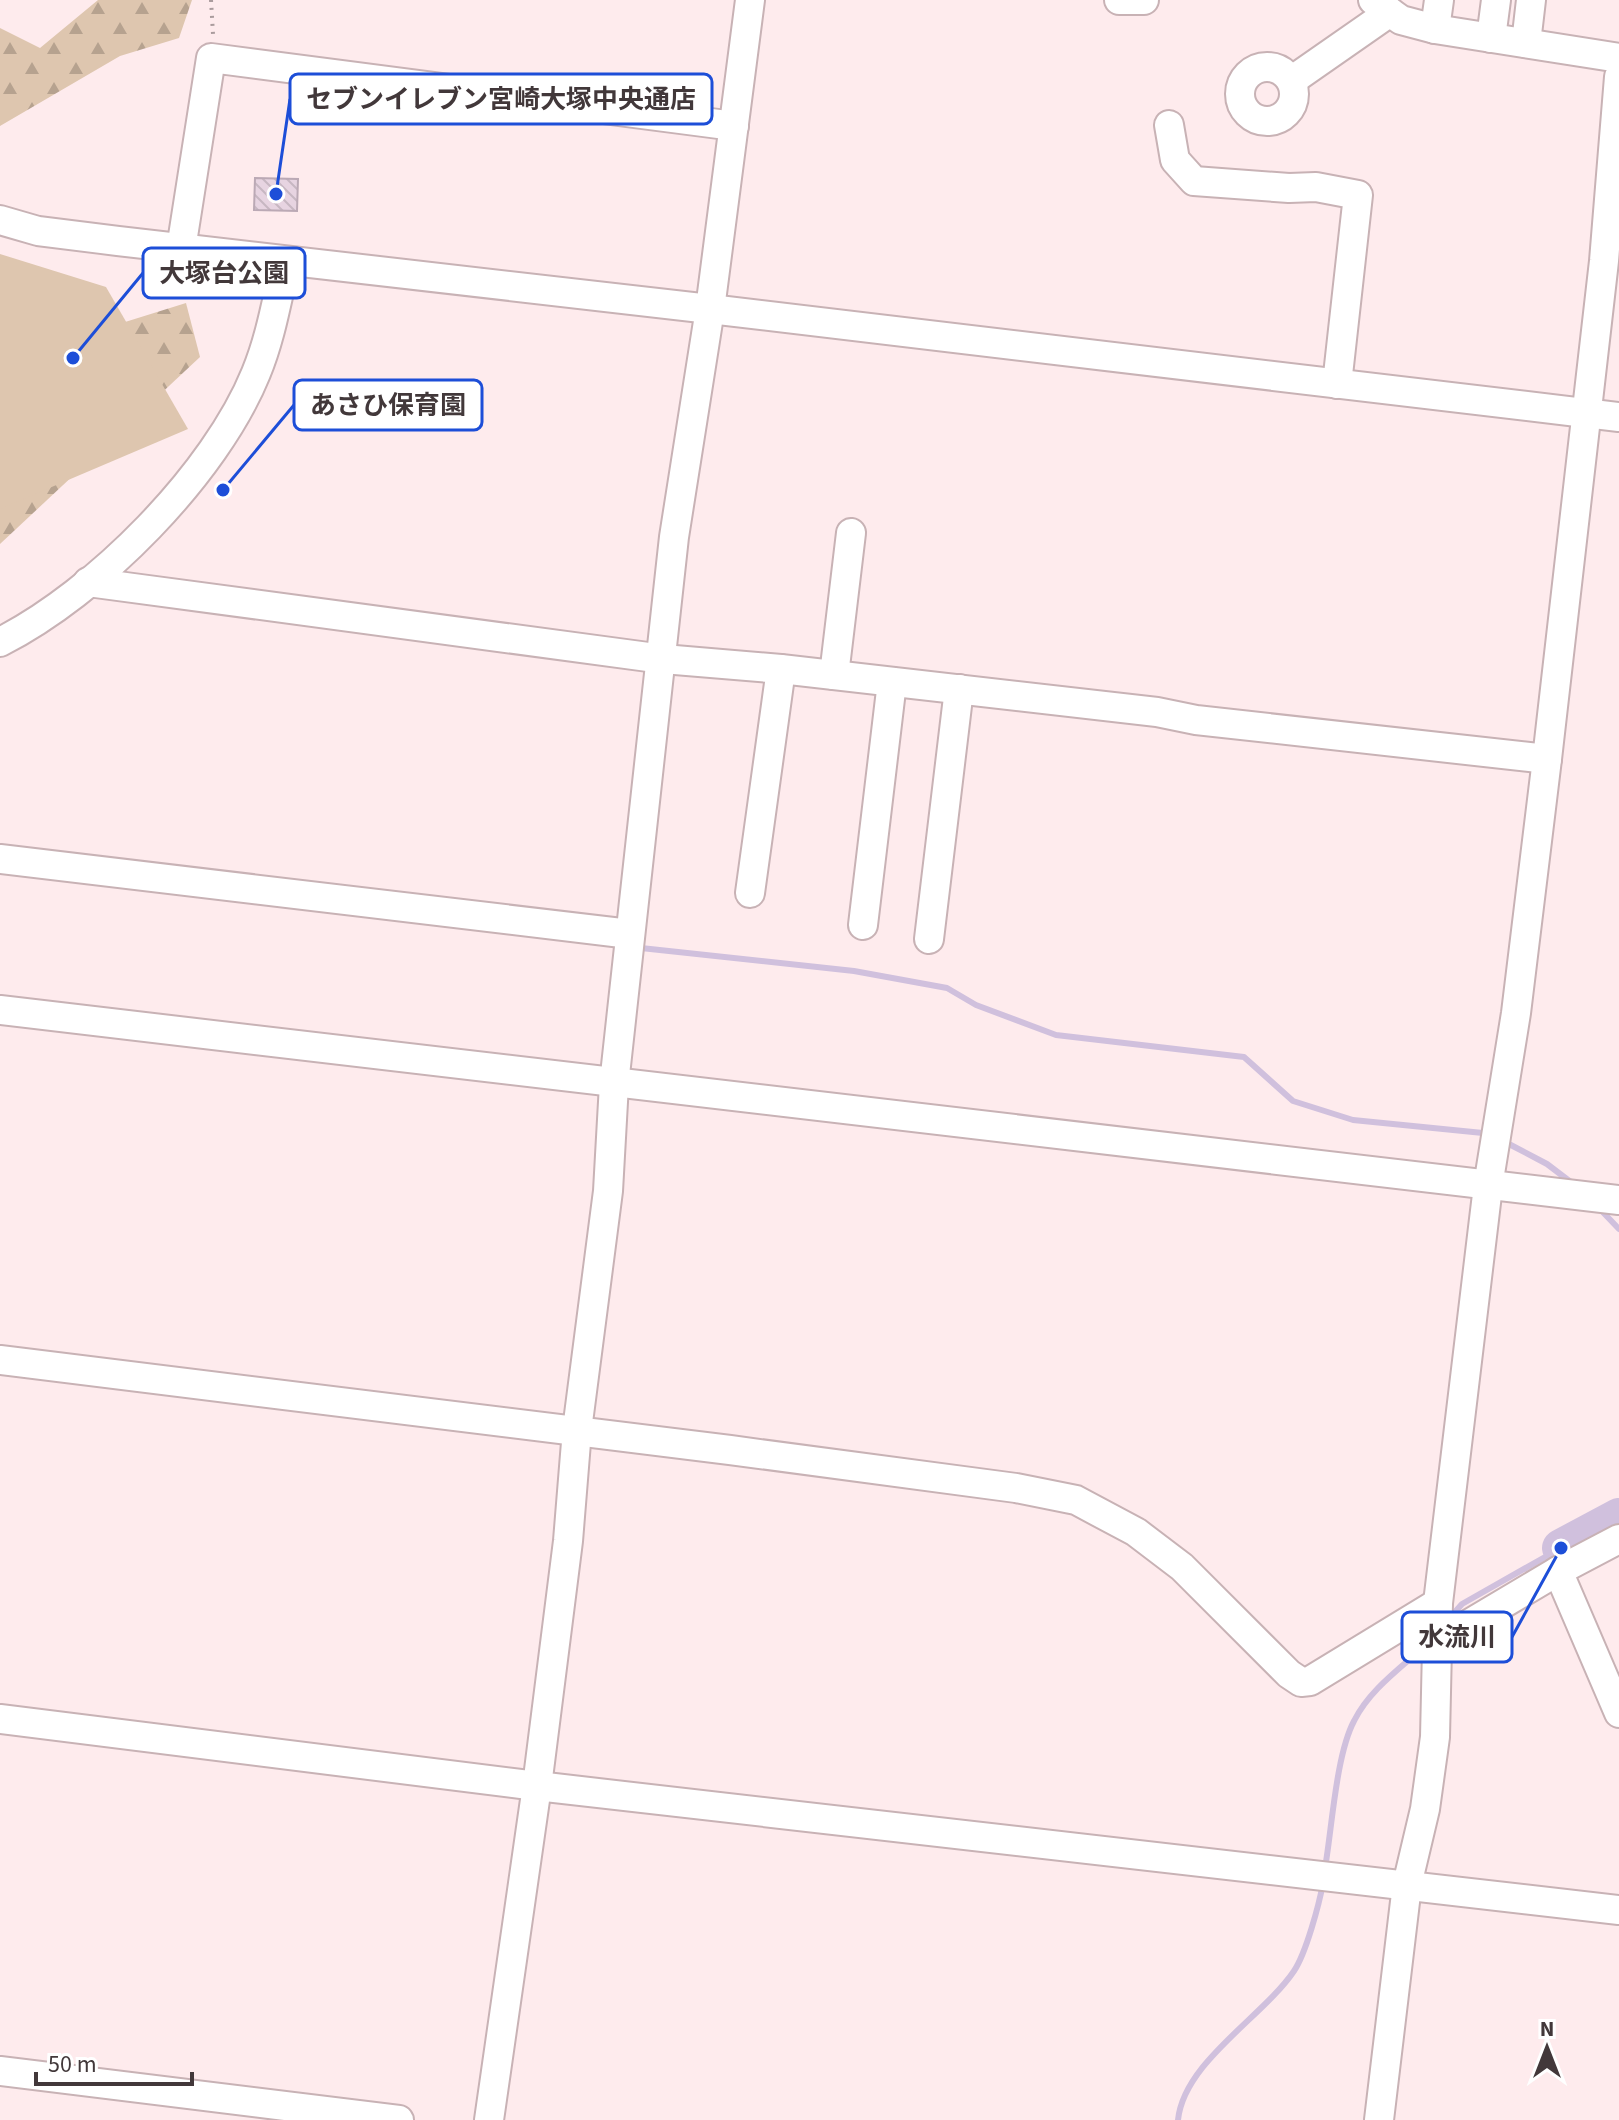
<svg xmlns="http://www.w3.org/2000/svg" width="1619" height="2120" viewBox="0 0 1619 2120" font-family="'Source Sans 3','Noto Sans JP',sans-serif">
  <defs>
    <pattern id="forest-firs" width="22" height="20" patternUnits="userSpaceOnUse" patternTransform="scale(2)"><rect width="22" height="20" fill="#dec6af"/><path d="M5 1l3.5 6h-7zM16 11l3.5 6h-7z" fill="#b6a28f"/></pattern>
    <pattern id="building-back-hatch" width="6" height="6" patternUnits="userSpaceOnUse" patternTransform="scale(2)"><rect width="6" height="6" fill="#e7d4e1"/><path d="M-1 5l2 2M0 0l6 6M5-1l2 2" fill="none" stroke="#c7b7c2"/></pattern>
  </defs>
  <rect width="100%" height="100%" fill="#feebed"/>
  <g fill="url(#forest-firs)">
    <path d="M98,0H192L179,38L120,56L0,126V28L40,48Z"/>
    <path d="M186,303L200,357L0,544V361Z"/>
  </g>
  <path fill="#dec6af" d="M0,254L106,287L188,429L0,509Z"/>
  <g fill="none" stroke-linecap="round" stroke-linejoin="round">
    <g stroke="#d0c0dd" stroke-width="6">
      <path d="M641,948L854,971L947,988L976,1005L1056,1035L1244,1057L1293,1101L1353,1120L1483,1133"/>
      <path d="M1507,1143L1547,1164L1572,1183"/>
      <path d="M1597,1206L1619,1229"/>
      <path d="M1447,1621L1462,1604L1561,1548"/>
      <path d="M1325,1868C1332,1828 1336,1755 1354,1721C1370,1689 1401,1668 1427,1644"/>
      <path d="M1178,2120C1184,2062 1263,2017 1294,1971C1306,1953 1319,1905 1323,1883"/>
    </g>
    <path stroke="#d0c0dd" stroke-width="38" d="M1561,1548L1619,1517"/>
  </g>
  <path fill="url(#building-back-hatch)" stroke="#bba9b5" stroke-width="2" d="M255,178L298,179L297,211L254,210Z"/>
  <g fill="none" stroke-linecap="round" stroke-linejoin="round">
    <defs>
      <g id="minor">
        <path d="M1119,0H1144"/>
        <path d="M1373,0L1401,20L1435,29L1619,58"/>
        <path d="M1435,29L1439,0"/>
        <path d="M1491,38L1496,0"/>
        <path d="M1526,43L1531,0"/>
        <circle cx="1267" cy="94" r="27"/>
        <path d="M1291,81L1390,12"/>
        <path d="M1169,125L1175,160L1194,181L1289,188L1316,187L1358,195L1337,384"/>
        <path d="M0,220L38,231L118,241L710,309L1619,417"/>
        <path d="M181,249L211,58L734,126"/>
        <path d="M88,582L663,659L781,669L1157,712L1196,720L1547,759"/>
        <path d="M0,642C97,593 215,474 256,373C271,337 277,298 286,261"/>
        <path d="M834,675L851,533"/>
        <path d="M0,859L630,934"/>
        <path d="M750,893L781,669"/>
        <path d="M863,925L892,682"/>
        <path d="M929,939L959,689"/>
        <path d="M0,1010L1619,1200"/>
        <path d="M0,1360L730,1450L1016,1488L1076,1500L1136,1532L1182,1567L1289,1674L1301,1682L1310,1681L1438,1603"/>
        <path d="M1558,1571L1619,1713"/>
        <path d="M1437,1643L1558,1571L1619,1539"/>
        <path d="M0,1719L537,1786L1619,1910"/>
        <path d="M0,2071L399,2120"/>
        <path d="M489,2120L537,1786L568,1541L577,1430L608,1191L614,1084L674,537L710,309L750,0"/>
        <path d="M1379,2120L1407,1885L1425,1809L1435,1737L1438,1603L1488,1186L1516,1013L1547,759L1604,261L1619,77"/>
      </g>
    </defs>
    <use href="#minor" stroke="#c8b2b5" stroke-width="32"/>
    <path stroke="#aa9b9d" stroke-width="4" stroke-dasharray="2 6" stroke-linecap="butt" d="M211,0L213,34"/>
    <use href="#minor" stroke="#fff" stroke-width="28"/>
  </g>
  <path fill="none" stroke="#1d4ed8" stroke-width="3" d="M276 194L290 99M73 358L143 273M223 490L294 405M1561 1548L1512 1637"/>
  <g fill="#1d4ed8" stroke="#fff" stroke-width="3">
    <circle cx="276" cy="194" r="8"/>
    <circle cx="73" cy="358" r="8"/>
    <circle cx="223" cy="490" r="8"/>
    <circle cx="1561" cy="1548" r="8"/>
  </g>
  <g fill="#fff" stroke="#1d4ed8" stroke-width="3">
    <rect x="290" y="74" width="422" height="50" rx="8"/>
    <rect x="143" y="248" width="162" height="50" rx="8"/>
    <rect x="294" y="380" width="188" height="50" rx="8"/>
    <rect x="1402" y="1612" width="110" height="50" rx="8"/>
  </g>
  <g font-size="26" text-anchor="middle" font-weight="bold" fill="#42383a">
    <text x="501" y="108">セブンイレブン宮崎大塚中央通店</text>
    <text x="224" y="282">大塚台公園</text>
    <text x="388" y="414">あさひ保育園</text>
    <text x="1457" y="1646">水流川</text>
  </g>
  <g transform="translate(1547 2048)" stroke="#ffffff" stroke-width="6" paint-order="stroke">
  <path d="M0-6L14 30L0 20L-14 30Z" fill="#42383a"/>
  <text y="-12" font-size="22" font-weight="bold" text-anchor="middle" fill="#42383a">N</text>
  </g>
  <path d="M36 2072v12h156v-12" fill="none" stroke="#42383a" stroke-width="4"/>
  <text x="48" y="2072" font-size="24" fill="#42383a" stroke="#ffffff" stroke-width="6" paint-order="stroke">50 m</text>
</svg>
